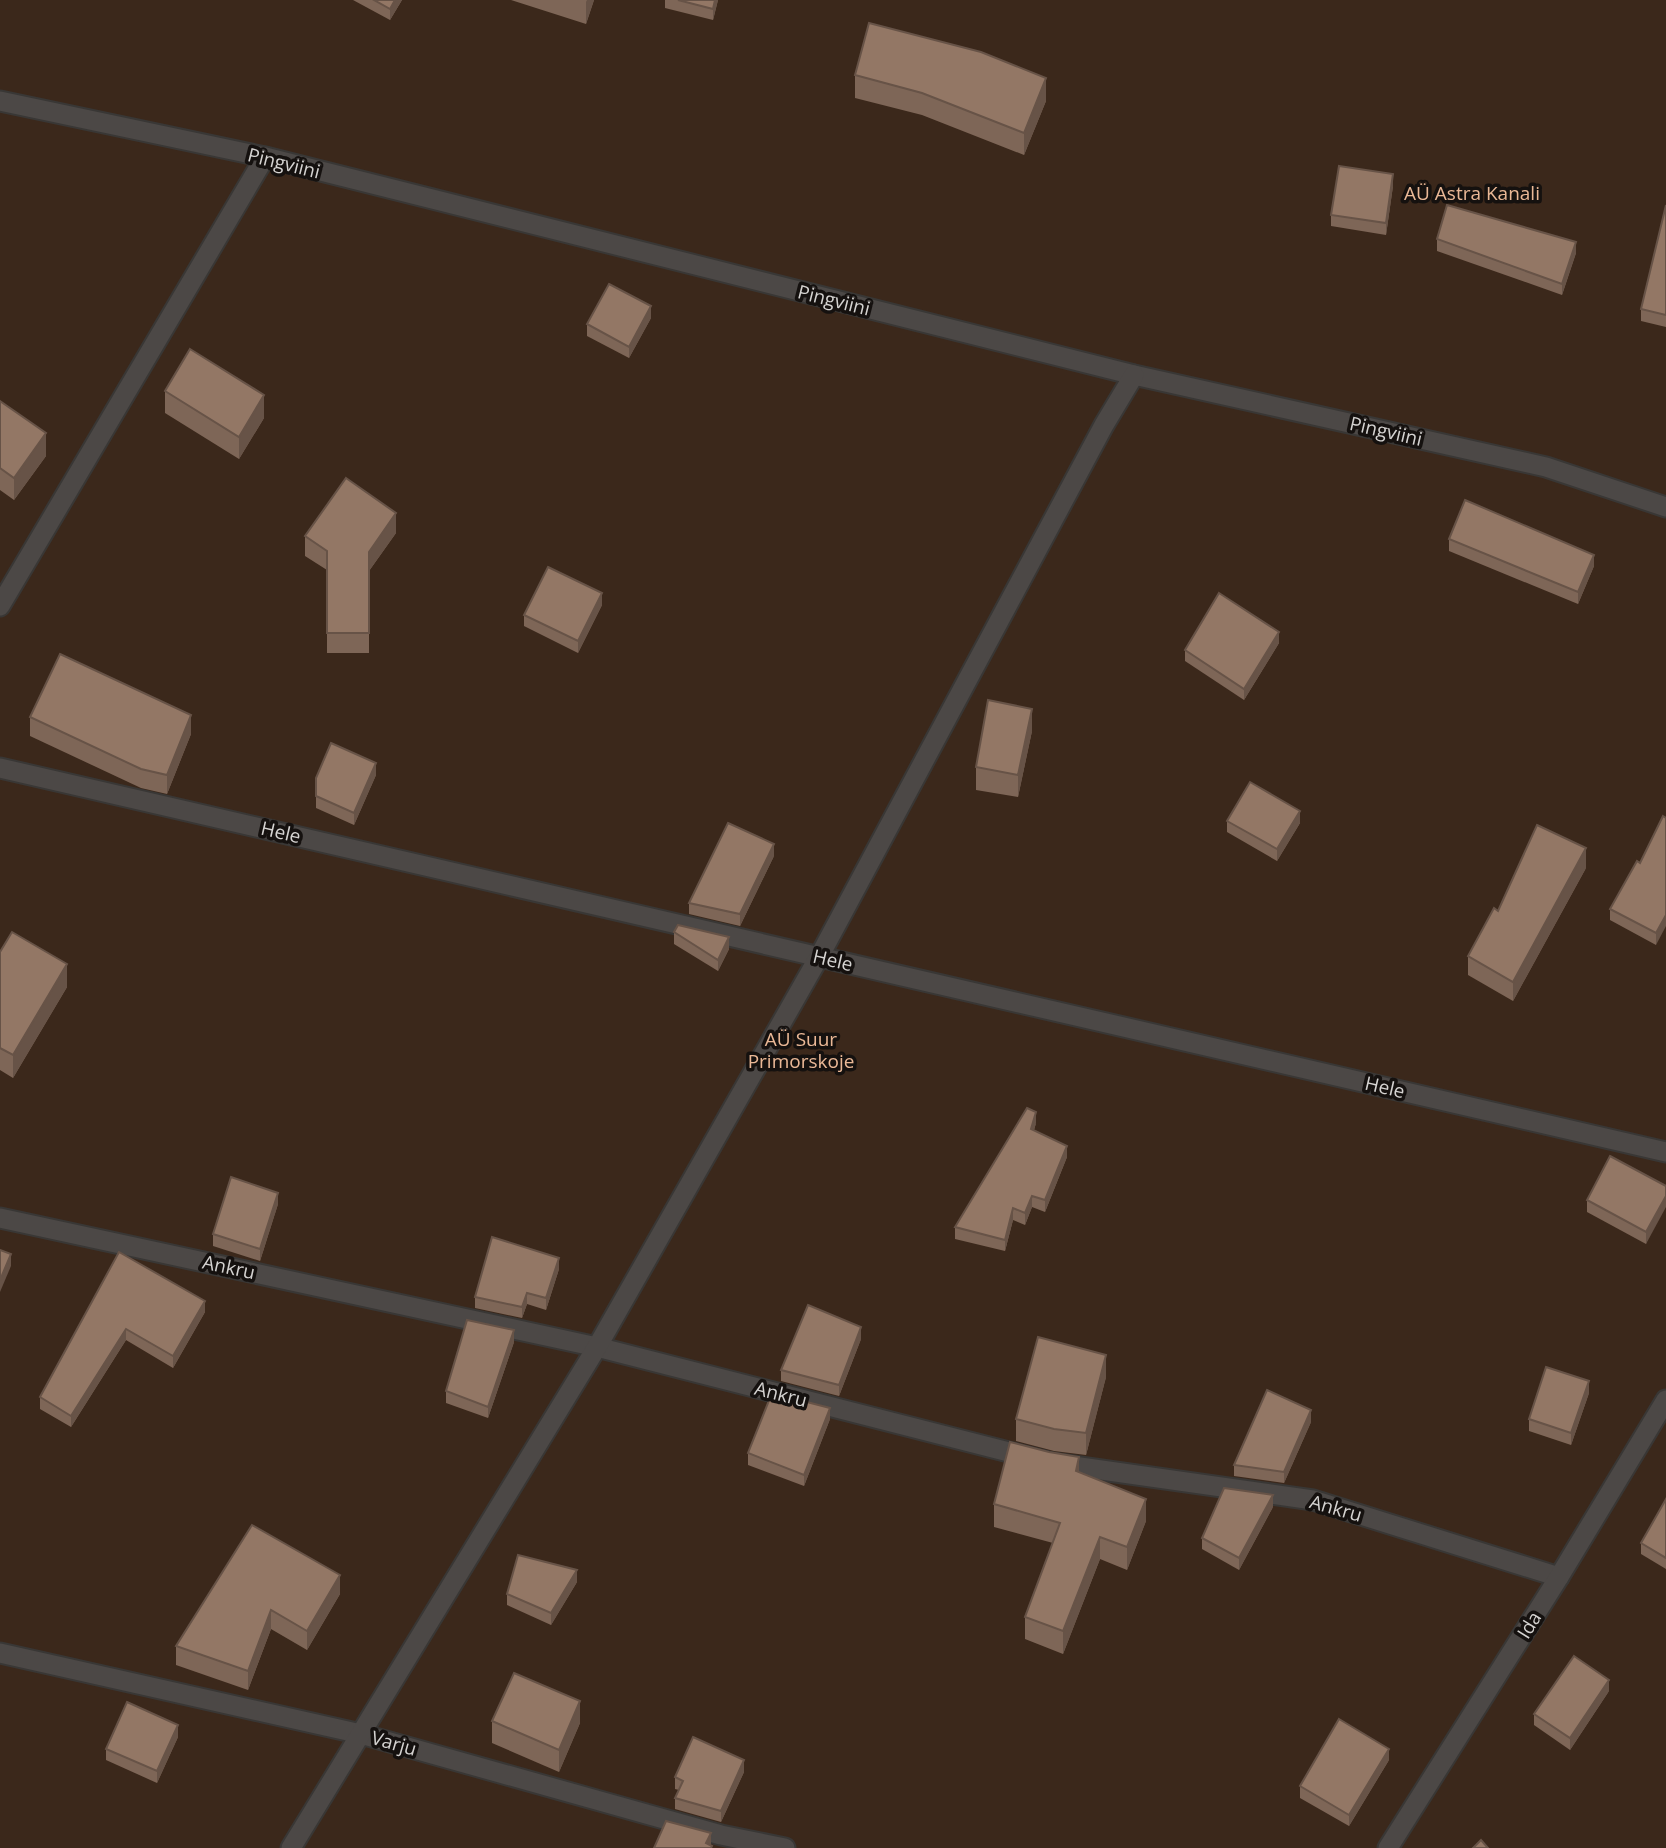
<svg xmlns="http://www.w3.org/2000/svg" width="1666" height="1848" viewBox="0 0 1666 1848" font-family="'Open Sans',sans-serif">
  <rect width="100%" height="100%" fill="#1e1a18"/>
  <rect fill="#3b281b" x="0" y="0" width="1666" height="1848"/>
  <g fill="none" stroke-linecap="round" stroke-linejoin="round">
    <defs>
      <g id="minor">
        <path d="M0,101L265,157L1134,375L1546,467L1666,507"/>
        <path d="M0,606L265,157"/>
        <path d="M0,768L1666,1152"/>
        <path d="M0,1218L597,1347L1052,1463L1313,1500L1559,1577"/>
        <path d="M0,1653L361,1734L721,1835L785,1848"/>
        <path d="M291,1848L597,1347L819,957L1104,425L1134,375"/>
        <path d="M1388,1848L1559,1577L1666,1400"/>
      </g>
    </defs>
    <use href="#minor" stroke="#393735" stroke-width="23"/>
    <use href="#minor" stroke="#4c4846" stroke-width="19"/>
  </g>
  <g fill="#7e6657">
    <path d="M353,0H402L390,20Z"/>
    <path d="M511,0H594L586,24Z"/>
    <path d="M665,0H718L713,20L665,8Z"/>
    <path d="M855,75L1046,101L1024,155L922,115L855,98Z"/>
    <path d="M1393,186L1386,235L1331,226V215Z"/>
    <path d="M1666,205V327L1641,321V309Z"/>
    <path d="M1437,239L1576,253L1562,295L1437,251Z"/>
    <path d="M651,318L629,358L587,336V324Z"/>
    <path d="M165,391L264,418L239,459L165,413Z"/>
    <path d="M0,401L46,456L14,500L0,490Z"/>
    <path d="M396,533L369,571V653H327V570L305,556V536Z"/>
    <path d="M1449,539L1594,566L1578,604L1449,551Z"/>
    <path d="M602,605L578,653L524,626V615Z"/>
    <path d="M1279,643L1244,700L1185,661V650Z"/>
    <path d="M30,717L191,734L167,794L141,788L30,736Z"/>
    <path d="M1032,731L1018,797L976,790V767Z"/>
    <path d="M376,775L354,825L316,808V778Z"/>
    <path d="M1666,818L1656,945L1610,920V909L1640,863Z"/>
    <path d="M1227,821L1300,823L1277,861L1227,832Z"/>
    <path d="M774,856L740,926L689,914V903Z"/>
    <path d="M1586,868L1513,1001L1468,975V956L1498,911Z"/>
    <path d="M674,932L729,949L718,971L674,944Z"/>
    <path d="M0,952L67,987L13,1078L0,1070Z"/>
    <path d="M1036,1123L1034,1130L1067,1157L1045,1212L1032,1207L1025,1225L1013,1220L1005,1251L955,1239V1227Z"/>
    <path d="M1666,1186L1646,1244L1587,1212V1200Z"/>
    <path d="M278,1204L260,1261L213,1246V1234Z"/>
    <path d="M119,1252L205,1312L173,1368L126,1340L71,1427L40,1409V1397Z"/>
    <path d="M559,1269L546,1310L527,1304L522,1318L475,1308V1297Z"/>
    <path d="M861,1339L839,1396L781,1381V1370Z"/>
    <path d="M514,1342L488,1418L446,1403V1391Z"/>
    <path d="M1106,1377L1086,1455L1054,1451L1016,1441V1419Z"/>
    <path d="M1589,1393L1571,1445L1529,1431V1419Z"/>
    <path d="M830,1419L804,1486L748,1465V1453Z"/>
    <path d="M1311,1422L1284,1483L1234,1476V1465Z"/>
    <path d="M1079,1473L1146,1521L1127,1570L1100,1559L1063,1654L1025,1639V1617L1053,1543L994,1527V1504Z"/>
    <path d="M1666,1499V1569L1641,1554V1543Z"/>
    <path d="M1273,1507L1239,1570L1202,1549V1538Z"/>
    <path d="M252,1525L340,1594L307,1650L271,1629L248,1690L176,1665V1646Z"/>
    <path d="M577,1582L551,1625L507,1605V1594Z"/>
    <path d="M1609,1691L1570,1750L1534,1725V1714Z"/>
    <path d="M492,1721L580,1723L559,1772L492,1743Z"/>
    <path d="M178,1737L157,1783L106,1760V1749Z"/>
    <path d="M1389,1760L1349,1826L1300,1798V1786Z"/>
    <path d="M744,1772L721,1822L675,1809V1798L679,1790L675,1789V1777Z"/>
  </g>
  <g fill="#675347">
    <path d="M395,0H402L390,20V9Z"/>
    <path d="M587,0H594L586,24V2Z"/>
    <path d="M715,0H718L713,20V9Z"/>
    <path d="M1046,78V101L1024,155V133Z"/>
    <path d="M1393,174V186L1386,235V223Z"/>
    <path d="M1576,242V253L1562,295V284Z"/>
    <path d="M651,306V318L629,358V347Z"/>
    <path d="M264,395V418L239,459V437Z"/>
    <path d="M46,433V456L14,500V478Z"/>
    <path d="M396,513V533L369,571V552Z"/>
    <path d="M1594,555V566L1578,604V592Z"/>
    <path d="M602,593V605L578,653V641Z"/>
    <path d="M1279,632V643L1244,700V689Z"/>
    <path d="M1032,709V731L1018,797V775Z"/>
    <path d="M191,715V734L167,794V775Z"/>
    <path d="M376,763V775L354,825V813Z"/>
    <path d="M1300,811V823L1277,861V849Z"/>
    <path d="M774,844V856L740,926V914Z"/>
    <path d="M1586,848V868L1513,1001V982Z"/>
    <path d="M1666,915V926L1656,945V933Z"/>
    <path d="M729,937V949L718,971V960Z"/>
    <path d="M67,964V987L13,1078V1055Z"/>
    <path d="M1036,1112V1123L1031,1141V1129Z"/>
    <path d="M1067,1146V1157L1045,1212V1200Z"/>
    <path d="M278,1193V1204L260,1261V1249Z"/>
    <path d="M1032,1196V1207L1025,1225V1213Z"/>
    <path d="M1666,1196V1207L1646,1244V1232Z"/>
    <path d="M1013,1208V1220L1005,1251V1240Z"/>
    <path d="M11,1254V1266L0,1292V1280Z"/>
    <path d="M559,1258V1269L546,1310V1298Z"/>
    <path d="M527,1293V1304L522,1318V1307Z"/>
    <path d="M205,1301V1312L173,1368V1356Z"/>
    <path d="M861,1327V1339L839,1396V1385Z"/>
    <path d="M126,1329V1340L71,1427V1416Z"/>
    <path d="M514,1330V1342L488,1418V1407Z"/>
    <path d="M1106,1355V1377L1086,1455V1433Z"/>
    <path d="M1589,1381V1393L1571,1445V1433Z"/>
    <path d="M830,1408V1419L804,1486V1475Z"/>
    <path d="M1311,1410V1422L1284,1483V1472Z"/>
    <path d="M1079,1457V1479L1076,1471Z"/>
    <path d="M1273,1495V1507L1239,1570V1558Z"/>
    <path d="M1146,1499V1521L1127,1570V1547Z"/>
    <path d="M1100,1537V1559L1063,1654V1631Z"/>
    <path d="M577,1570V1582L551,1625V1613Z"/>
    <path d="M340,1575V1594L307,1650V1631Z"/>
    <path d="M271,1610V1629L248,1690V1671Z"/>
    <path d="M1609,1680V1691L1570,1750V1738Z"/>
    <path d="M580,1701V1723L559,1772V1750Z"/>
    <path d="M178,1725V1737L157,1783V1771Z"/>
    <path d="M1389,1749V1760L1349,1826V1815Z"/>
    <path d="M744,1760V1772L721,1822V1811Z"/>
    <path d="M711,1833V1845L706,1843Z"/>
  </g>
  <g fill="#937765" stroke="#675347" stroke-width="2">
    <path d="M374,0H395L390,9Z"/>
    <path d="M678,0H715L713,9Z"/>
    <path d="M869,23L981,52L1046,78L1024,133L922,93L855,75Z"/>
    <path d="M1339,166L1393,174L1386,223L1331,215Z"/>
    <path d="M1447,205L1576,242L1562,284L1437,239Z"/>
    <path d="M1666,205V315L1641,309Z"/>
    <path d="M609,284L651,306L629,347L587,324Z"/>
    <path d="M190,349L264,395L239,437L165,391Z"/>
    <path d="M0,401L46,433L14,478L0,468Z"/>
    <path d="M346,478L396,513L369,552V633H327V551L305,536Z"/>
    <path d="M1465,500L1594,555L1578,592L1449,539Z"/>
    <path d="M548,567L602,593L578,641L524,615Z"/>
    <path d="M1219,593L1279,632L1244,689L1185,650Z"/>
    <path d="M60,654L191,715L167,775L141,769L30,717Z"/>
    <path d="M988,700L1032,709L1018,775L976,767Z"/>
    <path d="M331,743L376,763L354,813L316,796V778Z"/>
    <path d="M1250,782L1300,811L1277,849L1227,821Z"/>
    <path d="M1663,816L1666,818V915L1656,933L1610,909L1637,861L1640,863Z"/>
    <path d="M728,823L774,844L740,914L689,903Z"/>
    <path d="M1537,825L1586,848L1513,982L1468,956L1494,908L1498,911Z"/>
    <path d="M678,925L729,937L718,960L674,932Z"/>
    <path d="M12,932L67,964L13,1055L0,1048V952Z"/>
    <path d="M1027,1108L1036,1112L1031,1129L1067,1146L1045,1200L1032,1196L1025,1213L1013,1208L1005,1240L955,1227Z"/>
    <path d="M1610,1156L1666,1186V1196L1646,1232L1587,1200Z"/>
    <path d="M231,1177L278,1193L260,1249L213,1234Z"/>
    <path d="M492,1237L559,1258L546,1298L527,1293L522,1307L475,1297Z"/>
    <path d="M0,1250L11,1254L0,1280Z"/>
    <path d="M119,1252L205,1301L173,1356L126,1329L71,1416L40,1397Z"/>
    <path d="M808,1305L861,1327L839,1385L781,1370Z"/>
    <path d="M467,1320L514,1330L488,1407L446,1391Z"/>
    <path d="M1038,1337L1106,1355L1086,1433L1054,1429L1016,1419Z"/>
    <path d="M1546,1367L1589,1381L1571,1433L1529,1419Z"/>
    <path d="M1267,1390L1311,1410L1284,1472L1234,1465Z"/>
    <path d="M772,1393L830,1408L804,1475L748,1453Z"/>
    <path d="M1010,1442L1049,1452L1079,1457L1076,1471L1146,1499L1127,1547L1100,1537L1063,1631L1025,1617L1060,1523L994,1504Z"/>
    <path d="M1224,1488L1273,1495L1239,1558L1202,1538Z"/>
    <path d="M1666,1499V1558L1641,1543Z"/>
    <path d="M252,1525L340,1575L307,1631L271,1610L248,1671L176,1646Z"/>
    <path d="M518,1555L577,1570L551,1613L507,1594Z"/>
    <path d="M1574,1656L1609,1680L1570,1738L1534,1714Z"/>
    <path d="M514,1673L580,1701L559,1750L492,1721Z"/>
    <path d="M127,1702L178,1725L157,1771L106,1749Z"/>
    <path d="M1339,1719L1389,1749L1349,1815L1300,1786Z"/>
    <path d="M693,1737L744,1760L721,1811L675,1798L683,1781L675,1777Z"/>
    <path d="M666,1821L711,1833L706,1843L712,1846L711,1848H654Z"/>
    <path d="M1481,1840L1488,1848H1473Z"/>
  </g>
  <g text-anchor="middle" stroke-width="7" stroke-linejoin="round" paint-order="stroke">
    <g font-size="19" fill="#d5d3d1" stroke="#15110f">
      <text transform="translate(284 163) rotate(14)" y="7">Pingviini</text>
      <text transform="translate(834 300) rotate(14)" y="7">Pingviini</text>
      <text transform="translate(1386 431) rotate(13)" y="7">Pingviini</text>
      <text transform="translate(281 832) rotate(13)" y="7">Hele</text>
      <text transform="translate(833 960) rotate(13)" y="7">Hele</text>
      <text transform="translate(1385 1087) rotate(13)" y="7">Hele</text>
      <text transform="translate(229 1267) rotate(12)" y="7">Ankru</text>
      <text transform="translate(781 1394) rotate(14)" y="7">Ankru</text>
      <text transform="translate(1336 1508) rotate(16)" y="7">Ankru</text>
      <text transform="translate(1529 1625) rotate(-58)" y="7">Ida</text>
      <text transform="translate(394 1743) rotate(16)" y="7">Varju</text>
    </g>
    <g font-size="19" fill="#eab896" stroke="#15110f">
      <text x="1472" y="200">AÜ Astra Kanali</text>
      <text x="801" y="1046">AÜ Suur<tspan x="801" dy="22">Primorskoje</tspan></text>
    </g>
  </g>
</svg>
